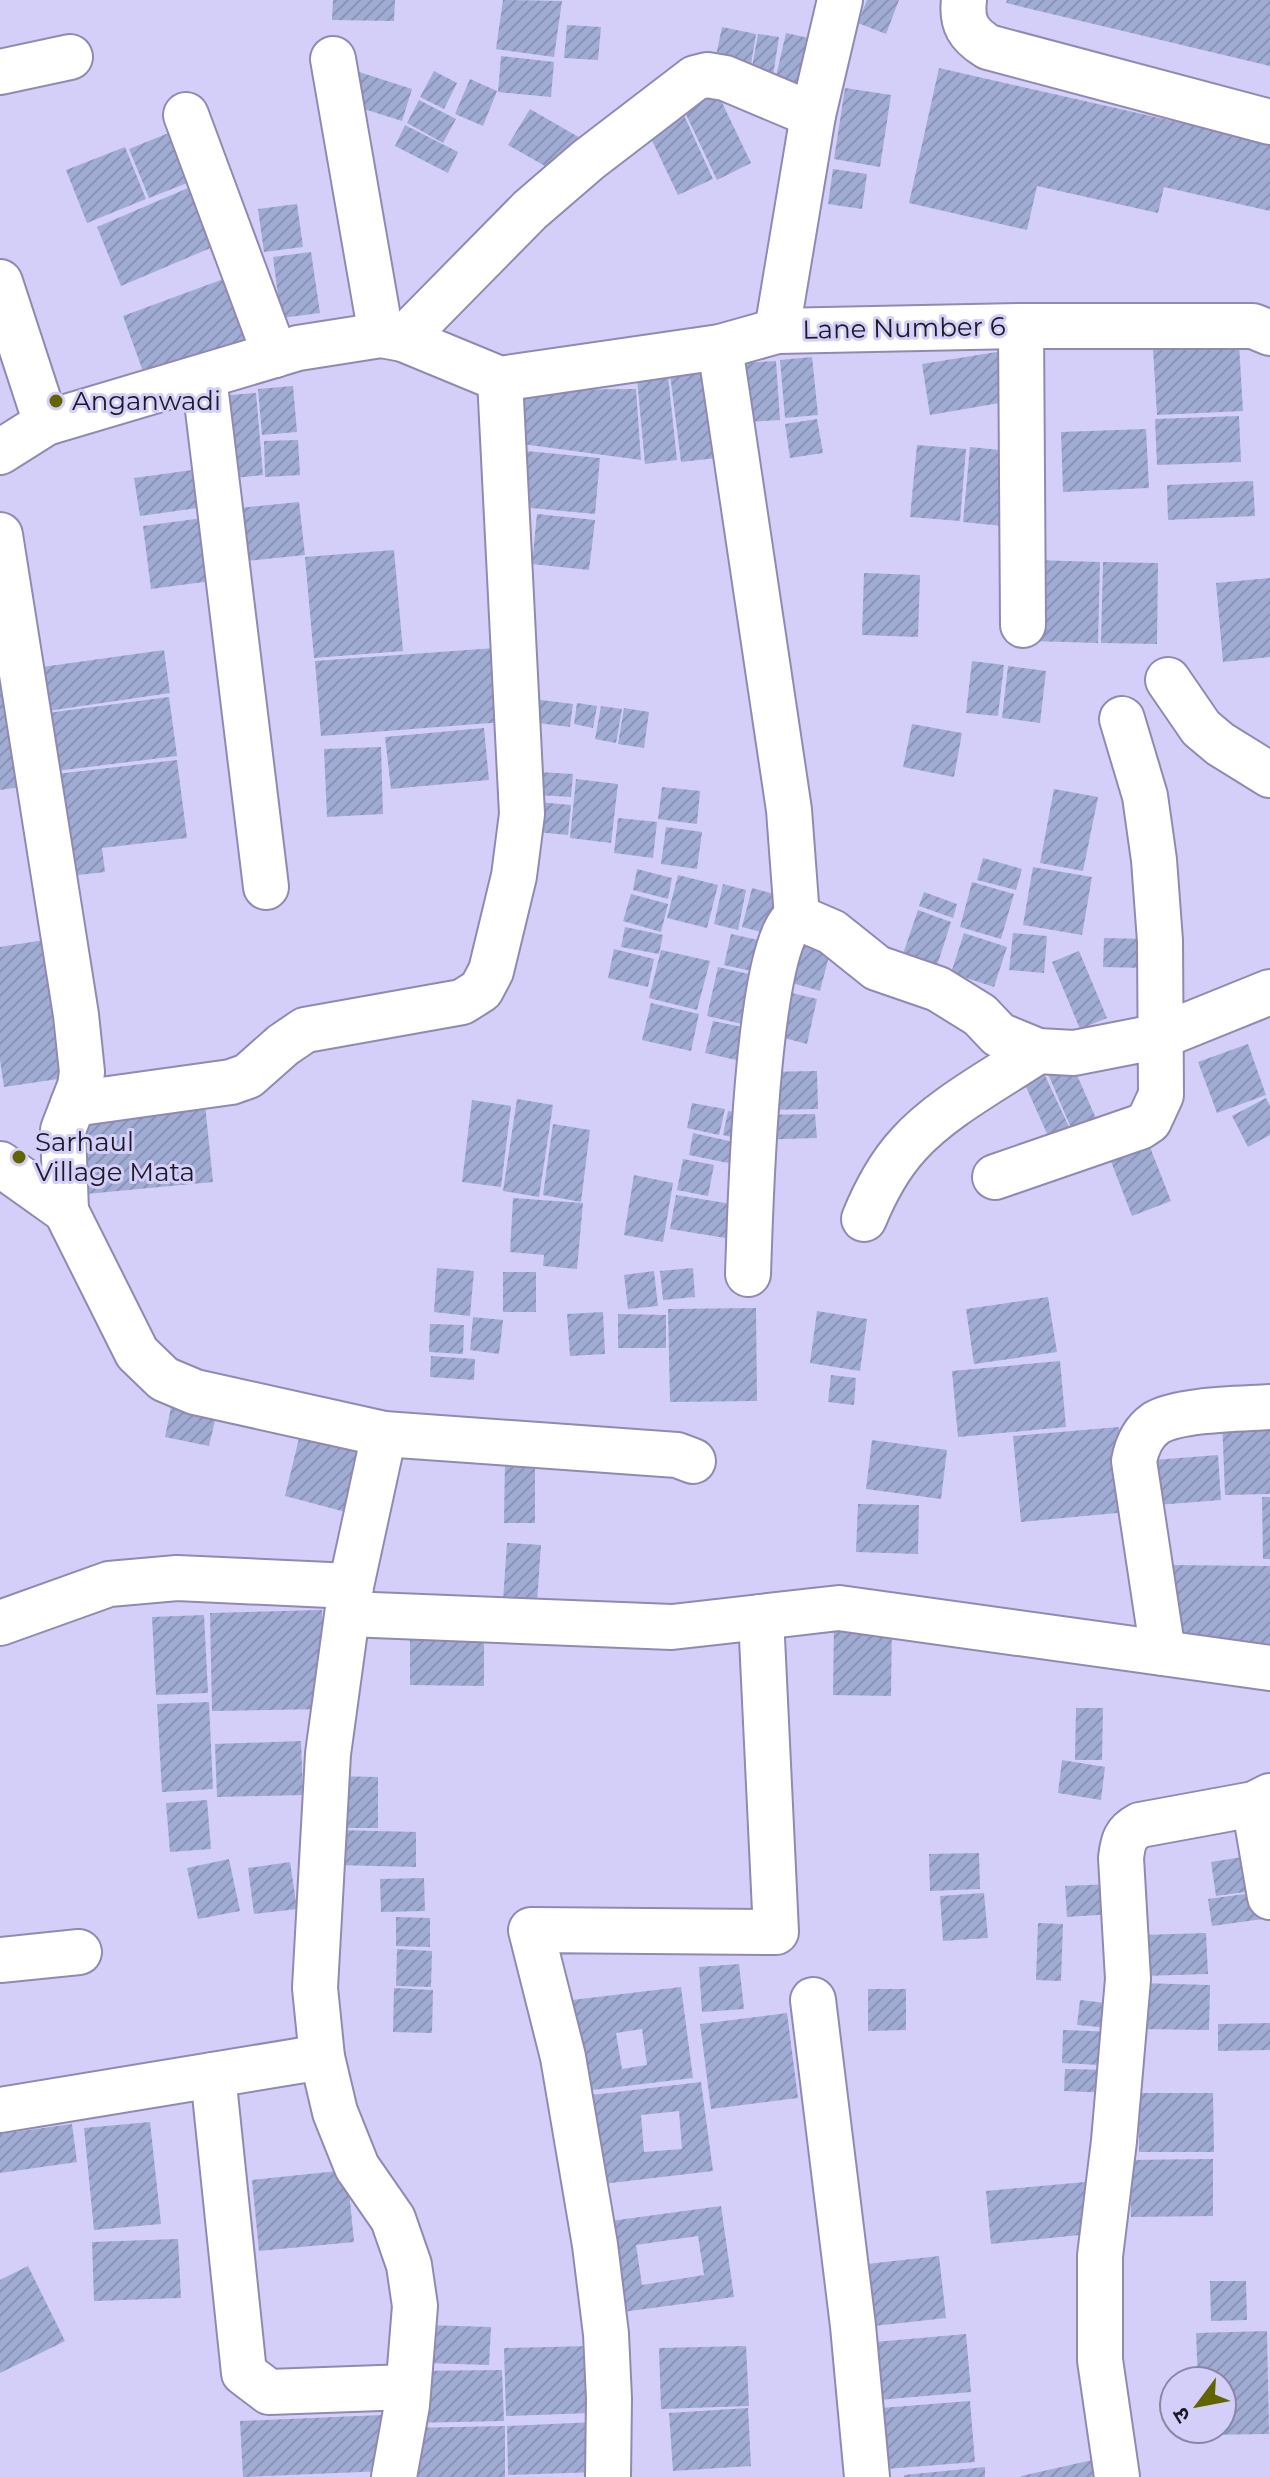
<svg xmlns="http://www.w3.org/2000/svg" width="1270" height="2477" viewBox="0 0 1270 2477" font-family="Montserrat,'Noto Sans Devanagari',sans-serif">
  <defs>
    <pattern id="building-hatch" width="6" height="6" patternUnits="userSpaceOnUse" patternTransform="scale(2)"><rect width="6" height="6" fill="#a0acd4"/><path d="M-1 1l2-2M0 6l6-6M5 7l2-2" fill="none" stroke="#8993b6"/></pattern>
  </defs>
  <rect width="100%" height="100%" fill="#d4cff9"/>
  <g fill="url(#building-hatch)" fill-rule="evenodd">
    <path d="M333,0H395L394,21L332,20Z"/>
    <path d="M503,0L562,1L554,57L496,49Z"/>
    <path d="M867,0H899L886,34L858,23Z"/>
    <path d="M1007,0H1270V66L1006,3Z"/>
    <path d="M567,25L601,27L598,60L564,58Z"/>
    <path d="M722,27L756,34L749,77L713,70Z"/>
    <path d="M786,33L813,39L802,91L774,85Z"/>
    <path d="M758,34L779,37L772,82L750,78Z"/>
    <path d="M501,56L554,62L551,97L498,92Z"/>
    <path d="M939,68L1270,143V211L1164,187L1158,213L1037,186L1027,230L909,203Z"/>
    <path d="M356,71L412,89L402,121L345,103Z"/>
    <path d="M434,71L457,83L444,109L420,97Z"/>
    <path d="M470,79L497,91L483,126L455,114Z"/>
    <path d="M845,88L891,95L880,167L834,159Z"/>
    <path d="M716,90L751,163L717,180L682,106Z"/>
    <path d="M419,100L456,119L443,143L407,123Z"/>
    <path d="M530,109L582,139L561,175L508,145Z"/>
    <path d="M682,111L713,179L678,195L646,128Z"/>
    <path d="M405,125L458,152L448,173L395,146Z"/>
    <path d="M186,126L205,176L149,198L129,149Z"/>
    <path d="M125,147L146,199L87,223L66,170Z"/>
    <path d="M833,169L867,174L862,209L828,204Z"/>
    <path d="M188,188L213,247L121,286L97,227Z"/>
    <path d="M297,204L303,247L264,252L258,209Z"/>
    <path d="M311,252L320,313L281,318L273,257Z"/>
    <path d="M237,274L259,335L145,377L123,316Z"/>
    <path d="M1239,344L1243,411L1157,415L1153,349Z"/>
    <path d="M1003,351L1011,401L930,415L922,364Z"/>
    <path d="M812,357L818,415L785,418L780,360Z"/>
    <path d="M776,361L780,420L747,422L743,363Z"/>
    <path d="M714,369L725,457L681,462L670,374Z"/>
    <path d="M668,376L677,460L645,464L637,379Z"/>
    <path d="M293,386L297,432L262,435L258,389Z"/>
    <path d="M636,389L641,460L522,444V390Z"/>
    <path d="M256,393L263,475L224,479L216,396Z"/>
    <path d="M1239,416L1241,462L1157,465L1155,419Z"/>
    <path d="M817,419L823,453L790,458L785,424Z"/>
    <path d="M1146,429L1149,488L1063,492L1061,432Z"/>
    <path d="M298,440L300,475L265,477L264,441Z"/>
    <path d="M917,445L966,449L960,521L910,517Z"/>
    <path d="M970,447L1020,452L1013,527L963,522Z"/>
    <path d="M526,451L600,458L595,514L521,507Z"/>
    <path d="M207,468L212,506L140,516L134,478Z"/>
    <path d="M1253,481L1255,516L1168,520L1167,485Z"/>
    <path d="M299,502L305,555L236,562L230,509Z"/>
    <path d="M537,514L595,520L589,570L532,564Z"/>
    <path d="M218,516L226,579L151,589L143,526Z"/>
    <path d="M394,550L403,651L314,658L305,557Z"/>
    <path d="M1034,560L1100,562L1098,643L1032,641Z"/>
    <path d="M1103,562L1158,563L1157,644L1101,643Z"/>
    <path d="M864,573L920,575L918,637L862,635Z"/>
    <path d="M1270,578V657L1223,662L1216,583Z"/>
    <path d="M509,647L515,721L321,736L315,661Z"/>
    <path d="M164,650L170,693L41,712L35,668Z"/>
    <path d="M972,661L1004,665L998,716L966,713Z"/>
    <path d="M0,665L35,785L0,790Z"/>
    <path d="M1008,666L1046,671L1040,723L1002,718Z"/>
    <path d="M169,697L177,756L48,772L40,714Z"/>
    <path d="M533,699L573,704L570,727L530,722Z"/>
    <path d="M577,703L597,706L593,728L574,724Z"/>
    <path d="M601,706L622,709L616,743L595,739Z"/>
    <path d="M624,708L649,712L644,748L618,744Z"/>
    <path d="M912,724L962,733L954,777L903,767Z"/>
    <path d="M484,728L489,780L391,789L385,737Z"/>
    <path d="M381,747L383,814L327,817L324,749Z"/>
    <path d="M177,760L187,838L102,848L105,872L61,877L48,775Z"/>
    <path d="M538,772L573,774L571,797L537,795Z"/>
    <path d="M576,779L618,784L611,843L570,838Z"/>
    <path d="M662,787L700,791L697,824L658,819Z"/>
    <path d="M1054,789L1098,797L1083,871L1040,863Z"/>
    <path d="M538,802L571,805L568,835L536,832Z"/>
    <path d="M618,818L657,822L653,858L614,853Z"/>
    <path d="M666,827L702,832L697,869L661,864Z"/>
    <path d="M983,858L1022,869L1016,890L977,880Z"/>
    <path d="M1033,867L1092,877L1082,935L1023,925Z"/>
    <path d="M637,869L672,878L668,899L633,890Z"/>
    <path d="M678,875L718,885L707,928L667,918Z"/>
    <path d="M972,882L1014,894L1001,939L960,927Z"/>
    <path d="M723,884L746,890L738,930L714,924Z"/>
    <path d="M752,888L790,898L780,937L742,927Z"/>
    <path d="M924,892L957,904L953,918L919,906Z"/>
    <path d="M631,894L668,904L661,932L623,921Z"/>
    <path d="M918,910L951,922L937,966L903,954Z"/>
    <path d="M789,925L834,937L820,991L775,978Z"/>
    <path d="M625,927L663,935L659,954L621,947Z"/>
    <path d="M964,933L1007,947L994,987L951,973Z"/>
    <path d="M1013,933L1047,936L1044,973L1009,970Z"/>
    <path d="M731,934L776,944L770,975L724,965Z"/>
    <path d="M57,938L78,1076L4,1087L0,1060V947Z"/>
    <path d="M1104,938L1146,939V968L1103,967Z"/>
    <path d="M614,949L654,959L648,987L608,978Z"/>
    <path d="M661,950L710,961L697,1010L649,998Z"/>
    <path d="M1079,951L1107,1018L1080,1029L1052,962Z"/>
    <path d="M718,967L771,979L760,1028L707,1016Z"/>
    <path d="M775,989L817,999L807,1044L765,1033Z"/>
    <path d="M651,1003L699,1014L691,1051L642,1040Z"/>
    <path d="M713,1021L761,1031L754,1064L705,1053Z"/>
    <path d="M1248,1044L1266,1095L1217,1113L1198,1062Z"/>
    <path d="M1069,1057L1099,1125L1074,1135L1045,1067Z"/>
    <path d="M1042,1069L1070,1129L1049,1138L1022,1078Z"/>
    <path d="M817,1071L818,1109L763,1110V1072Z"/>
    <path d="M204,1095L213,1182L86,1194L78,1107Z"/>
    <path d="M1266,1098L1270,1106V1135L1248,1147L1232,1116Z"/>
    <path d="M517,1099L553,1105L539,1197L503,1191Z"/>
    <path d="M472,1100L511,1106L501,1187L462,1182Z"/>
    <path d="M692,1103L725,1109L719,1135L687,1128Z"/>
    <path d="M728,1111L754,1116L749,1141L723,1135Z"/>
    <path d="M815,1114L817,1138L757,1140V1115Z"/>
    <path d="M553,1124L590,1130L581,1202L543,1195Z"/>
    <path d="M693,1133L747,1145L743,1166L689,1155Z"/>
    <path d="M1146,1137L1171,1201L1132,1216L1107,1151Z"/>
    <path d="M683,1159L714,1165L708,1196L677,1190Z"/>
    <path d="M634,1175L673,1183L663,1242L624,1235Z"/>
    <path d="M676,1195L738,1205L732,1239L670,1229Z"/>
    <path d="M513,1198L583,1203L577,1269L543,1266L544,1255L510,1252Z"/>
    <path d="M437,1268L474,1271L470,1316L434,1312Z"/>
    <path d="M693,1268L695,1297L663,1300L660,1271Z"/>
    <path d="M654,1271L658,1306L628,1309L624,1275Z"/>
    <rect x="503" y="1272" width="33" height="40"/>
    <path d="M1048,1297L1057,1352L974,1364L966,1309Z"/>
    <path d="M756,1308L757,1401L670,1402L668,1309Z"/>
    <path d="M817,1311L867,1319L860,1371L810,1363Z"/>
    <path d="M603,1312L605,1354L570,1356L567,1314Z"/>
    <path d="M618,1314L666,1315V1348H618Z"/>
    <path d="M473,1317L503,1320L499,1354L470,1350Z"/>
    <path d="M430,1324L464,1325L463,1354L429,1352Z"/>
    <path d="M431,1356L475,1359L474,1380L430,1377Z"/>
    <path d="M1060,1361L1066,1427L958,1437L952,1371Z"/>
    <path d="M831,1375L856,1378L854,1405L828,1402Z"/>
    <path d="M172,1402L217,1412L209,1446L165,1437Z"/>
    <path d="M1270,1416V1494L1225,1495L1222,1418Z"/>
    <path d="M1119,1427L1127,1512L1021,1522L1013,1436Z"/>
    <path d="M300,1434L377,1453L361,1516L285,1496Z"/>
    <path d="M872,1440L947,1450L941,1499L866,1489Z"/>
    <path d="M1218,1455L1221,1500L1144,1506L1141,1461Z"/>
    <path d="M505,1463L535,1464V1523H504Z"/>
    <path d="M1262,1497H1270V1559H1263Z"/>
    <path d="M858,1504L919,1505L918,1554L856,1552Z"/>
    <path d="M507,1543L541,1545L536,1616L502,1614Z"/>
    <path d="M1167,1565L1270,1566V1654L1172,1629Z"/>
    <path d="M322,1610L324,1709L212,1711L210,1613Z"/>
    <path d="M204,1615L208,1693L156,1695L152,1617Z"/>
    <path d="M834,1620L892,1621L891,1696L833,1695Z"/>
    <path d="M410,1625L484,1626V1686L410,1685Z"/>
    <path d="M209,1702L213,1789L162,1792L157,1704Z"/>
    <path d="M1076,1708H1103L1102,1760H1075Z"/>
    <path d="M301,1741L303,1795L217,1797L215,1744Z"/>
    <path d="M1062,1760L1105,1767L1101,1800L1058,1793Z"/>
    <path d="M332,1776L378,1777V1828H331Z"/>
    <path d="M207,1800L211,1849L170,1852L166,1803Z"/>
    <path d="M337,1830L416,1832V1867L336,1865Z"/>
    <path d="M979,1853L980,1889L930,1891L929,1854Z"/>
    <path d="M1255,1855L1260,1890L1216,1896L1211,1862Z"/>
    <path d="M229,1859L240,1911L198,1919L187,1868Z"/>
    <path d="M290,1862L297,1909L254,1914L248,1868Z"/>
    <path d="M424,1878L425,1911L381,1912L380,1879Z"/>
    <path d="M1111,1884L1113,1914L1067,1917L1065,1886Z"/>
    <path d="M1259,1892L1263,1919L1212,1926L1208,1899Z"/>
    <path d="M984,1893L988,1938L943,1941L940,1896Z"/>
    <path d="M396,1917L430,1918V1947L396,1946Z"/>
    <path d="M1038,1923L1063,1924L1061,1981L1036,1980Z"/>
    <path d="M1206,1933L1208,1974L1143,1976L1142,1935Z"/>
    <path d="M397,1949L432,1951L431,1987L396,1986Z"/>
    <path d="M739,1964L744,2009L702,2012L699,1967Z"/>
    <path d="M1139,1983L1210,1985L1209,2030L1139,2029Z"/>
    <path d="M681,1987L693,2078L575,2092L564,2001ZM642,2029L647,2065L622,2069L616,2033Z"/>
    <path d="M394,1988L433,1990L432,2033L393,2032Z"/>
    <path d="M868,1989H906V2030L868,2031Z"/>
    <path d="M1080,2000L1123,2005L1121,2029L1077,2025Z"/>
    <path d="M787,2013L798,2098L711,2109L700,2024Z"/>
    <path d="M1270,2023V2050L1218,2051V2024Z"/>
    <path d="M1063,2030L1118,2032L1117,2066L1062,2063Z"/>
    <path d="M1065,2069L1113,2070L1112,2093L1064,2091Z"/>
    <path d="M701,2082L713,2171L594,2185L583,2096ZM679,2111L682,2149L644,2152L641,2115Z"/>
    <path d="M1139,2093H1213L1214,2152H1139Z"/>
    <path d="M150,2122L161,2224L94,2230L84,2128Z"/>
    <path d="M72,2124L77,2162L0,2173V2134Z"/>
    <path d="M1213,2159V2216L1131,2217L1130,2160Z"/>
    <path d="M347,2170L354,2242L259,2251L252,2180Z"/>
    <path d="M1085,2182L1089,2234L991,2244L986,2191Z"/>
    <path d="M721,2206L734,2297L615,2313L603,2222ZM698,2236L704,2275L642,2285L636,2245Z"/>
    <path d="M178,2239L181,2298L94,2301L92,2242Z"/>
    <path d="M939,2256L946,2318L874,2326L867,2264Z"/>
    <path d="M28,2266L65,2341L0,2373V2280Z"/>
    <path d="M1210,2281H1246L1247,2320L1211,2321Z"/>
    <path d="M425,2325L491,2327L489,2365L424,2363Z"/>
    <path d="M1267,2331L1269,2434L1199,2435V2429H1222V2381H1198L1196,2333Z"/>
    <path d="M966,2334L971,2392L879,2400L875,2342Z"/>
    <path d="M590,2346L591,2413L506,2416L504,2348Z"/>
    <path d="M746,2346L749,2406L661,2409L659,2348Z"/>
    <path d="M502,2370L504,2421L411,2423L410,2371Z"/>
    <path d="M970,2401L975,2462L886,2469L881,2408Z"/>
    <path d="M748,2408L751,2466L673,2471L669,2413Z"/>
    <path d="M382,2415L385,2471L243,2477L240,2421Z"/>
    <path d="M596,2422L598,2472L508,2475L507,2426Z"/>
    <path d="M505,2426V2477H406V2428Z"/>
    <path d="M1097,2459L1101,2477H1021V2476Z"/>
    <path d="M985,2467V2477H904V2475Z"/>
  </g>
  <g fill="none" stroke-linecap="round" stroke-linejoin="round">
    <defs>
      <g id="minor">
        <path d="M964,0C961,24 969,35 988,47L1270,122"/>
        <path d="M333,59L381,335"/>
        <path d="M0,72L70,57"/>
        <path d="M186,115L275,355"/>
        <path d="M0,282L46,423"/>
        <path d="M1021,326L1023,625"/>
        <path d="M777,331L813,115L840,0"/>
        <path d="M403,339L530,210L588,160L695,78L707,75L725,78L813,115"/>
        <path d="M720,347L789,810L797,917C756,938 750,1221 748,1274"/>
        <path d="M204,377L266,887"/>
        <path d="M0,452L46,423L298,348L381,335L403,339L500,379L720,347L777,331L1021,326H1253L1270,333"/>
        <path d="M0,535L76,1015L82,1072L80,1086L63,1130L66,1211"/>
        <path d="M1168,680L1201,728L1220,744L1270,775"/>
        <path d="M797,917L832,932L877,968L938,989L980,1015L999,1035L1038,1051L1074,1053L1161,1036L1270,992"/>
        <path d="M73,1104L231,1082L248,1076L283,1045L305,1030L462,1002L481,990L491,971L514,876L522,814L500,379"/>
        <path d="M0,1164L66,1211L137,1353L164,1379L195,1392L384,1434L677,1455L693,1461"/>
        <path d="M995,1177L1140,1127L1149,1121L1161,1095L1160,941L1154,860L1145,796L1122,719"/>
        <path d="M864,1219C875,1192 888,1167 908,1145C941,1108 996,1079 1038,1051"/>
        <path d="M384,1434L351,1586L328,1754L315,1988L322,2057L335,2112L357,2167L393,2219L409,2265L415,2306L407,2405L394,2477"/>
        <path d="M348,1614L672,1627L839,1608L1270,1668"/>
        <path d="M0,1623L109,1584L177,1578L351,1586"/>
        <path d="M1163,1653L1134,1461C1137,1445 1143,1432 1156,1423C1180,1409 1241,1409 1270,1407"/>
        <path d="M1254,1804L1270,1897"/>
        <path d="M0,1960L79,1952"/>
        <path d="M813,2000L853,2326L867,2477"/>
        <path d="M213,2075L244,2373L269,2392L408,2387"/>
        <path d="M0,2110L322,2057"/>
        <path d="M608,2477L609,2399L606,2334L595,2245L563,2057L531,1930L776,1932L761,1617"/>
        <path d="M1117,2477L1100,2360V2256L1114,2141L1128,1979L1121,1858C1123,1841 1125,1833 1140,1825L1254,1804L1270,1796"/>
      </g>
    </defs>
    <use href="#minor" stroke="#908ab2" stroke-width="48"/>
    <use href="#minor" stroke="#fff" stroke-width="44"/>
  </g>
  <g fill="#626400" stroke="#d4cff9" stroke-width="3">
    <circle cx="56" cy="401" r="8"/>
    <circle cx="19" cy="1157" r="8"/>
  </g>
  <g text-anchor="middle" stroke-width="6" stroke-linejoin="round" paint-order="stroke">
    <g font-size="26" fill="#1c1a29" stroke="#d4cff9">
      <text transform="translate(904 328) rotate(-1)" y="9">Lane Number 6</text>
    </g>
    <g font-size="26" fill="#1c1a29" stroke="#d4cff9" text-anchor="start">
      <text x="72" y="410">Anganwadi</text>
      <text x="35" y="1151">Sarhaul<tspan x="35" dy="30">Village Mata</tspan></text>
    </g>
  </g>
  <g transform="translate(1198 2405) rotate(238)"><circle r="38" fill="#d4cff9" stroke="#8a87a6" stroke-width="2"/>
  <path d="M0-6L14 30L0 20L-14 30Z" fill="#626400"/>
  <text y="-12" font-size="22" font-weight="bold" text-anchor="middle" fill="#1c1a29">उ</text>
  </g>
</svg>
